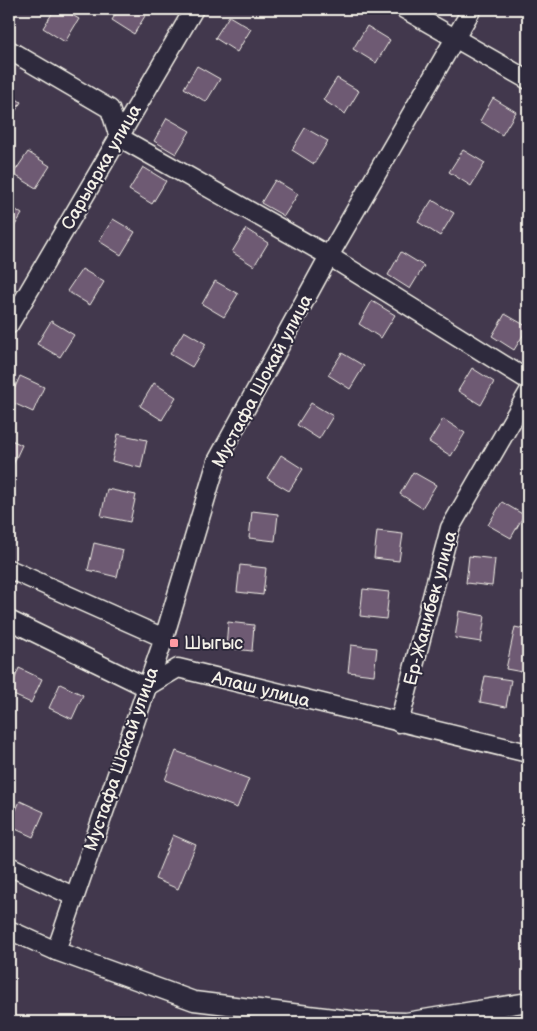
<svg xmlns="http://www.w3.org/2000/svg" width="537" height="1031" viewBox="0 0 537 1031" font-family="'Balsamiq Sans',sans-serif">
  <rect width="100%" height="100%" fill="#42384d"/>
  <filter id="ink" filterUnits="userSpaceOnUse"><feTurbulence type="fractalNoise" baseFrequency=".02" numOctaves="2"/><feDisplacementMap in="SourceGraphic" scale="10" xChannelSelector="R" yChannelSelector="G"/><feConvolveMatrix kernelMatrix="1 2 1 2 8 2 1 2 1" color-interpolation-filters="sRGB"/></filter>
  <g filter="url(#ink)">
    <g fill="#6e5a73" stroke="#f4f1e8">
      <path d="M55,9H62L79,19L65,42L43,28Z"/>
      <path d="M119,9H144L148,11L134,34L112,20Z"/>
      <path d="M229,16L251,29L237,52L215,38Z"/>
      <path d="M367,26L390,40L376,63L353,49Z"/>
      <path d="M197,66L220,79L206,102L184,88Z"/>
      <path d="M337,78L359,91L345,114L323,100Z"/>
      <path d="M9,94L21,102L9,122Z"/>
      <path d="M493,98L516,112L502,135L480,121Z"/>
      <path d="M167,118L190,131L176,154L154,141Z"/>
      <path d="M305,128L328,141L314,164L292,150Z"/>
      <path d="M463,150L485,163L471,186L449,172Z"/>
      <path d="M28,152L50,166L36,188L13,174Z"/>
      <path d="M143,167L166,181L152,204L129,190Z"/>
      <path d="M275,180L298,194L284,216L261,203Z"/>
      <path d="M432,200L454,213L440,236L418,222Z"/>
      <path d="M9,205L22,214L9,235Z"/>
      <path d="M113,219L135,232L121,255L99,241Z"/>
      <path d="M246,229L268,243L254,266L232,252Z"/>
      <path d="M401,252L424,266L410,289L388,275Z"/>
      <path d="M82,269L104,282L90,305L67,291Z"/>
      <path d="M215,281L238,294L224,317L202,304Z"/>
      <path d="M372,301L395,315L381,338L359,324Z"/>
      <path d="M505,314L528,327L514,350L492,336Z"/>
      <path d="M51,321L74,335L60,357L37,344Z"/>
      <path d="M184,331L206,344L192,367L170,354Z"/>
      <path d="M342,353L364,366L350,389L328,375Z"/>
      <path d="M472,368L494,382L481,405L458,391Z"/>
      <path d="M20,376L44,387L33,412L9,401Z"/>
      <path d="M154,383L176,397L162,420L140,406Z"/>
      <path d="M311,403L333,416L319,439L297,425Z"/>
      <path d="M443,419L465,433L451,456L429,442Z"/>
      <path d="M118,434L147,440L141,468L112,461Z"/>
      <path d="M9,439L22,445L11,469L9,468Z"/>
      <path d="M281,455L303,469L289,491L267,478Z"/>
      <path d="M413,472L436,485L422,508L400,494Z"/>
      <path d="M107,489L136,495L130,522L101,516Z"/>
      <path d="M502,502L524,515L511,538L488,525Z"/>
      <path d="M252,511L278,514L275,541L249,538Z"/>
      <path d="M377,531L403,534L399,561L374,558Z"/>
      <path d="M94,543L123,550L117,577L88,570Z"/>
      <path d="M469,556L495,559L492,586L466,583Z"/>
      <path d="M240,565L266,568L263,595L237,592Z"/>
      <path d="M363,589L389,592L386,619L360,616Z"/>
      <path d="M459,611L485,616L481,642L455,638Z"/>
      <path d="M228,622L254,625L252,651L226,648Z"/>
      <path d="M515,627L528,630V673L506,669Z"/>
      <path d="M351,645L377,648L374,675L348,672Z"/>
      <path d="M19,668L42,679L31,703L9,693Z"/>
      <path d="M485,676L511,680L506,707L480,702Z"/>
      <path d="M60,684L83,695L72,719L49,708Z"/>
      <path d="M176,751L249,779L237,808L165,780Z"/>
      <path d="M20,801L44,812L33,837L9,826Z"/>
      <path d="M173,835L196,845L178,889L155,879Z"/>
    </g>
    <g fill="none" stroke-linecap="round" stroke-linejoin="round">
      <defs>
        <g id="minor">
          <path d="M404,9L528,80"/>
          <path d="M9,50L110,109L119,137L329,256L528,380"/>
          <path d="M9,325L194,9"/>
          <path d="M9,569L164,638"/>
          <path d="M9,620L146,687L178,668L528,753"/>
          <path d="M399,723L450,528L528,393"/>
          <path d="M9,866L73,896"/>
          <path d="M9,930L56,951L194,1001L358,1021L406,1022L528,1002"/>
          <path d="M56,951L164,638L217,461L329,256L472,9"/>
        </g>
      </defs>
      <use href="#minor" stroke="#f4f1e8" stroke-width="21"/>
      <use href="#minor" stroke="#2f2a3d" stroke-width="18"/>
    </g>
  </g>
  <rect fill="#ff9aa2" stroke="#2f2a3d" stroke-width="2" x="169" y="638" width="10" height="10" rx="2.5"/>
  <g text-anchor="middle" stroke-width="4" stroke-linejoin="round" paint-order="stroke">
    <g font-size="18" fill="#f4f1e8" stroke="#2f2a3d">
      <text transform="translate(101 167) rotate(-60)" y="6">Сарыарка улица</text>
      <text transform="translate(262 381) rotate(-62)" y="6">Мустафа Шокай улица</text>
      <text transform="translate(430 608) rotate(-75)" y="6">Ер-Жанибек улица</text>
      <text transform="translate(261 689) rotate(14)" y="6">Алаш улица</text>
      <text transform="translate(121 759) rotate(-71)" y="6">Мустафа Шокай улица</text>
    </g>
    <g font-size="18" fill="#f4f1e8" stroke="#2f2a3d" text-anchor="start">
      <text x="184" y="649">Шыгыс</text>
    </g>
  </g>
  <rect width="537" height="1031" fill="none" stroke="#2f2a3d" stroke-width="30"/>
  <rect x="15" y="15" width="507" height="1001" fill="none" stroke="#f4f1e8" stroke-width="2" filter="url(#ink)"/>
</svg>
